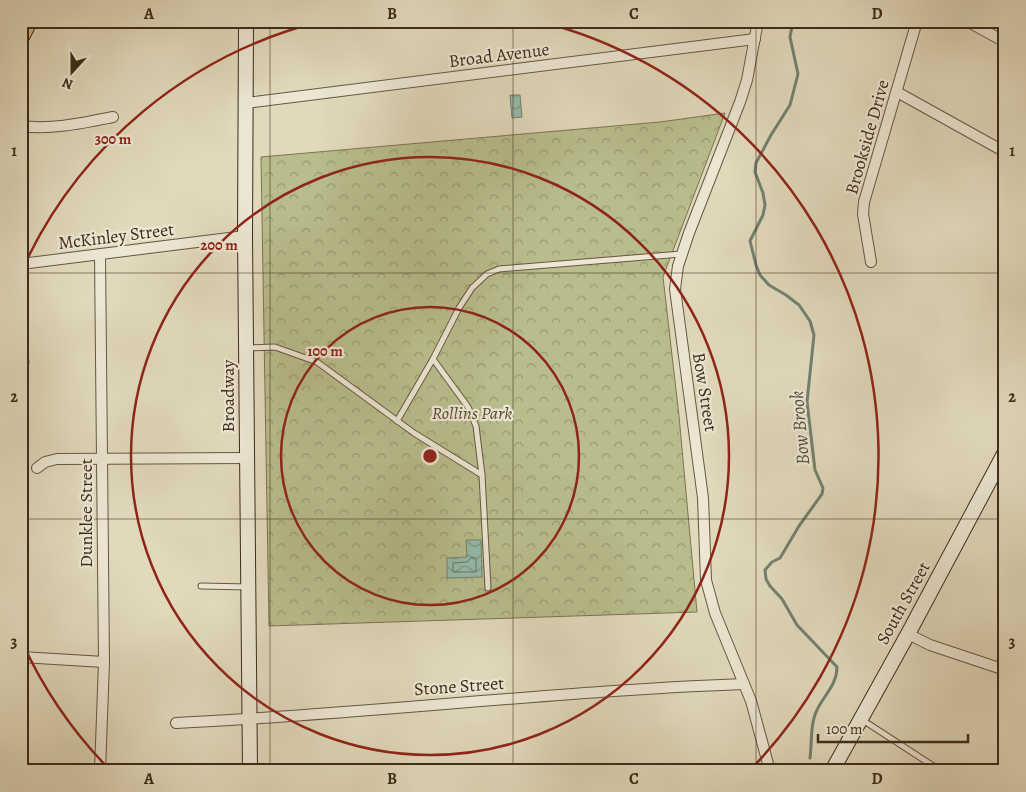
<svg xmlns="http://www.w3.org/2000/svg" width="1026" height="792" viewBox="0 0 1026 792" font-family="Alegreya,serif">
  <defs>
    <pattern id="park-crowns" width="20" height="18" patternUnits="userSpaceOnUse" patternTransform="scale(1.25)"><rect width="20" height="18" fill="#b9bd8c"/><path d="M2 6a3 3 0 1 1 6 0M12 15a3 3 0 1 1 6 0" fill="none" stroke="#989a72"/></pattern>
    <pattern id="water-waves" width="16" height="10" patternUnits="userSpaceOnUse" patternTransform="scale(1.25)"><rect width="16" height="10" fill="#95bbab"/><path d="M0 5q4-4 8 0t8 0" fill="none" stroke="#7b988a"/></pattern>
  </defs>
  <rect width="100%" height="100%" fill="#e1d9bc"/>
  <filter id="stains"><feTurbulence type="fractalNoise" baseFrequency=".004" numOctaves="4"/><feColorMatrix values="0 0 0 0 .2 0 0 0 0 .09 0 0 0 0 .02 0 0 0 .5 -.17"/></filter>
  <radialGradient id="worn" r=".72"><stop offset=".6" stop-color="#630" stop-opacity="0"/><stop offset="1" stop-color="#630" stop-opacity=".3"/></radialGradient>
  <path fill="url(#park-crowns)" stroke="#7c7454" d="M725,113L663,277L679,416L697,612L269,626L261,157L660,122Z"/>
  <g fill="url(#water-waves)" stroke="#728171">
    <path d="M510,95H520L522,117L512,118Z"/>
    <path d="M466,540H481L482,577L447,578V558L467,557Z"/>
  </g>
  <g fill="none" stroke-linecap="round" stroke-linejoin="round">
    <path stroke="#6a7363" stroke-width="1" d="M472,557L476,559V572H453V563L467,562Z"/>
    <path stroke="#728171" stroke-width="3" d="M793,21L790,37L798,74L790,105L771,135L756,163L755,172L763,193L765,205L763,215L750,241L756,265L760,275L769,285L786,295L799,305L810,321L814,335L807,402L815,470L823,488L822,494L799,526L780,558L772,562L765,570L766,579L770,586L782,599L797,625L837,667C837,685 824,695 817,710C810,724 812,743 810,758"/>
    <defs>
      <g id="lane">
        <path d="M247,348L275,347L317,362L414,433L482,475L488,588"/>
        <path d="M21,359L26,362"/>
        <path d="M433,359L468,407L476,426L482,475"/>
        <path d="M397,421L433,359L459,308L472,288L487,274L499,269L681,254"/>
        <path d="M201,586L248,587"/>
        <path d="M861,719L941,771"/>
      </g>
      <g id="street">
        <path d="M758,21L747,80L740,102L689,233L678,266L675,289L703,498L706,580L715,613L751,701L770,771"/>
        <path d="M967,21L1005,42"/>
        <path d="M897,92L1005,152"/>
        <path d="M246,103L755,39"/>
        <path d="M21,126C52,130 83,123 113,117"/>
        <path d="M100,254L104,662L100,771"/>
        <path d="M871,262L863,214L864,202L917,21"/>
        <path d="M21,264L245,236"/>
        <path d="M37,468L45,462L57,459L247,458"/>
        <path d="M908,634L930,645L1005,670"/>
        <path d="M21,657L104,662"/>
        <path d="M176,723C366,714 555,691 744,684"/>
      </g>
      <g id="secondary">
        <path d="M246,21L245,236L250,771"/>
        <path d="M832,771L908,634L1005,452"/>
      </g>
      <path id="primary" d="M21,37L29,21"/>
    </defs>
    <use href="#lane" stroke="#675643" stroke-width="7"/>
    <use href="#street" stroke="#675643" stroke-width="12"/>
    <use href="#secondary" stroke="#3e2b1b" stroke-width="16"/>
    <use href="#primary" stroke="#3e2b1b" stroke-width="18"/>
    <use href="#lane" stroke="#ece6d3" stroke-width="5"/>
    <use href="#street" stroke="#ece6d3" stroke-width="10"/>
    <use href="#secondary" stroke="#ece6d3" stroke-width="14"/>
    <use href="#primary" stroke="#e0bc7e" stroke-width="16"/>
  </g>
  <path fill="none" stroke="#3e2b1b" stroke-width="1" stroke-opacity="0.55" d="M270,21V771M513,21V771M756,21V771M21,273H1005M21,519H1005"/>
  <g fill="none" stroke="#8f2418" stroke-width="2.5">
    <circle cx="430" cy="456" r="149"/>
    <circle cx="430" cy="456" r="299"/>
    <path d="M110 770A448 448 0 0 1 22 642M22 270A448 448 0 0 1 322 21M538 21A448 448 0 0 1 750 770"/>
  </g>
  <g text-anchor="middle" stroke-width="4.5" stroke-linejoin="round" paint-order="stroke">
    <g font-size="18" fill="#3e2b1b" stroke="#ece6d3">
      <text transform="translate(499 55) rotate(-7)" y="6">Broad Avenue</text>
      <text transform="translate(867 137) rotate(-74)" y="6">Brookside Drive</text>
      <text transform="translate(116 236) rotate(-7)" y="6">McKinley Street</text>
      <text transform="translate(705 392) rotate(81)" y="6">Bow Street</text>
      <text transform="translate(228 396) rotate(-90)" y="6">Broadway</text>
      <text transform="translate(86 513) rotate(-90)" y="6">Dunklee Street</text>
      <text transform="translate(903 603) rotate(-61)" y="6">South Street</text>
      <text transform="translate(459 686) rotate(-4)" y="6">Stone Street</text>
    </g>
    <g font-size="18" font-style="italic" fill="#574832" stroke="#ece6d3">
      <text x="472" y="419">Rollins Park</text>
    </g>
    <g font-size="19" font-style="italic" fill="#544f3f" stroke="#ece6d3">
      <text transform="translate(799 428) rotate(-95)" y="7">Bow Brook</text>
    </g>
  </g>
  <circle cx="430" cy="456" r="8" fill="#8f2418" stroke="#ece6d3" stroke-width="2.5"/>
  <g font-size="15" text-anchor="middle" font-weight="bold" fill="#8f2418" stroke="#ece6d3" stroke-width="4.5" stroke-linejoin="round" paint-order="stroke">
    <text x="113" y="144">300 m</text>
    <text x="219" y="250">200 m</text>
    <text x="325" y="356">100 m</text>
  </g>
  <rect width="1026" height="792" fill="none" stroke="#e1d9bc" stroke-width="55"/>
  <g transform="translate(72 72) rotate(201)" stroke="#ece6d3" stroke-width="4" paint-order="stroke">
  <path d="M0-4L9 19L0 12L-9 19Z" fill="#3e2b1b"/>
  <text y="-8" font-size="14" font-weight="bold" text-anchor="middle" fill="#3e2b1b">N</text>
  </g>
  <path d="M818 734v8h150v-8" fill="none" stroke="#3e2b1b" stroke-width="2.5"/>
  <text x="826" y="734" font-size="15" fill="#3e2b1b" stroke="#ece6d3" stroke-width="4" paint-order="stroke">100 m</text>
  <rect x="28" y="28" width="970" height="736" fill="none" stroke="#3e2b1b" stroke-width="2"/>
  <g font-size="16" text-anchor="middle" font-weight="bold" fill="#3e2b1b">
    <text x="149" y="19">A</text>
    <text x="392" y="19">B</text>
    <text x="634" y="19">C</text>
    <text x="877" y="19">D</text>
    <text x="14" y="156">1</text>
    <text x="1012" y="156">1</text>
    <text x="14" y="402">2</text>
    <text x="1012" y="402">2</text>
    <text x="14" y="647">3</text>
    <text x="1012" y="647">3</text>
    <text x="149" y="784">A</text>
    <text x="392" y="784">B</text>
    <text x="634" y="784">C</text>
    <text x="877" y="784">D</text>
  </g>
  <rect width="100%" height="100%" filter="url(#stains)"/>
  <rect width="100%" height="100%" fill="url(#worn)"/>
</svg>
